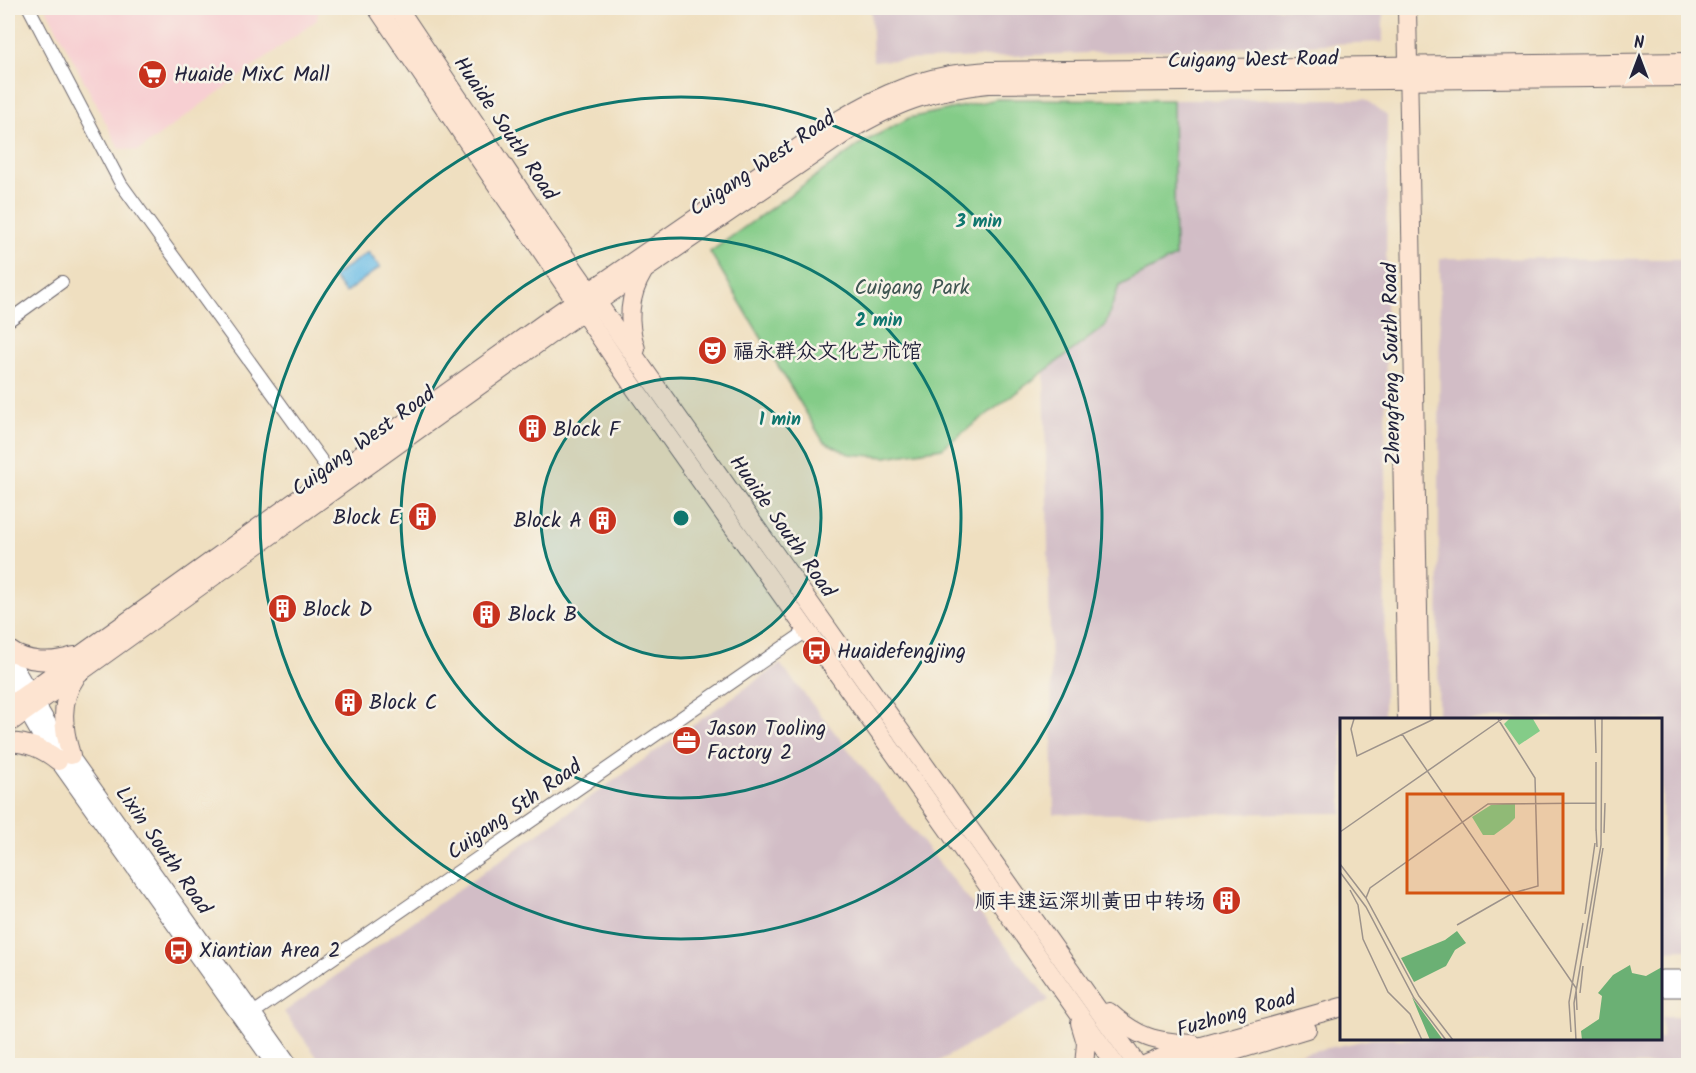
<svg xmlns="http://www.w3.org/2000/svg" width="1696" height="1073" viewBox="0 0 1696 1073" font-family="Kalam,'LXGW WenKai TC',sans-serif">
  <rect width="100%" height="100%" fill="#f7f3e8"/>
  <filter id="ink" filterUnits="userSpaceOnUse"><feTurbulence type="fractalNoise" baseFrequency=".0167" numOctaves="2"/><feDisplacementMap in="SourceGraphic" scale="12" xChannelSelector="R" yChannelSelector="G"/><feConvolveMatrix kernelMatrix="1 2 1 2 8 2 1 2 1" color-interpolation-filters="sRGB"/></filter>
  <filter id="wash" filterUnits="userSpaceOnUse"><feTurbulence type="fractalNoise" baseFrequency=".008" numOctaves="4" result="noise"/><feDisplacementMap in="SourceGraphic" scale="24" xChannelSelector="R" yChannelSelector="G"/><feGaussianBlur stdDeviation="1.35" result="paint"/><feColorMatrix in="noise" values="0 0 0 0 0 0 0 0 0 0 0 0 0 0 0 0 0 1.4 0 .05"/><feComposite in="paint" operator="in"/></filter>
  <g filter="url(#wash)">
    <rect width="100%" height="100%" fill="#efdfc0"/>
    <path fill="#f7cfd2" d="M46,8H319L317,20L138,151L119,148Z"/>
    <g fill="#d2bdc6">
      <path d="M871,8H1383V42L873,61Z"/>
      <path d="M1365,99L1387,116L1384,719H1342V813L1054,814L1044,371L1105,326L1119,286L1175,257L1173,100Z"/>
      <path d="M1440,258L1688,259V949L1662,950V719H1438Z"/>
      <path d="M780,664L1049,1000L932,1065H323L284,1012Z"/>
      <path d="M1662,1017H1688V1065H1246L1372,1039L1662,1038Z"/>
    </g>
    <path fill="#84cc88" stroke="#537762" stroke-width="1.5" d="M997,99L1173,100L1175,257L1119,286L1105,326L942,448L886,457L849,454L823,441L710,252L862,143L909,118Z"/>
    <path fill="#6bbde7" stroke="#467091" stroke-width="1.5" d="M368,252L380,267L345,293L333,277Z"/>
  </g>
  <g filter="url(#ink)">
    <g fill="none" stroke-linecap="round" stroke-linejoin="round">
      <defs>
        <g id="minor">
          <path d="M29,8L121,184L332,475"/>
          <path d="M8,321L62,282"/>
          <path d="M246,1018L808,630"/>
        </g>
        <g id="tertiary">
          <path d="M8,655L53,731L291,1066"/>
          <path d="M8,679L42,739L275,1066"/>
          <path d="M1662,978H1688"/>
          <path d="M1662,989H1688"/>
        </g>
        <g id="secondary">
          <path d="M377,8L631,383L1116,1066"/>
          <path d="M398,8L548,232L643,368L1138,1066"/>
          <path d="M1407,8L1420,719"/>
          <path d="M636,349C627,322 628,297 643,272"/>
          <path d="M1401,390L1407,719"/>
          <path d="M8,649C26,663 53,663 74,656"/>
          <path d="M8,707L554,316L837,121C871,101 906,83 945,76C959,73 974,73 987,71L1688,62"/>
          <path d="M8,724L562,326L845,133C897,102 927,91 988,84L1688,77"/>
          <path d="M8,742C28,743 42,748 58,761"/>
          <path d="M71,755C63,729 59,701 76,677"/>
          <path d="M1109,1012C1138,1038 1155,1042 1193,1044"/>
          <path d="M1080,1023L1086,1043L1084,1066"/>
          <path d="M1142,1066L1166,1056L1342,1007"/>
          <path d="M1185,1066L1307,1029"/>
        </g>
      </defs>
      <use href="#minor" stroke="#6a646a" stroke-width="14"/>
      <use href="#tertiary" stroke="#6a646a" stroke-width="17"/>
      <use href="#secondary" stroke="#6a646a" stroke-width="20"/>
      <use href="#minor" stroke="#fff" stroke-width="12"/>
      <use href="#tertiary" stroke="#fff" stroke-width="15"/>
      <use href="#secondary" stroke="#fde4d1" stroke-width="18"/>
    </g>
  </g>
  <circle cx="681" cy="518" r="140" fill="#0f766e" fill-opacity=".12"/>
  <g fill="none" stroke="#0f766e" stroke-width="3">
    <circle cx="681" cy="518" r="140"/>
    <circle cx="681" cy="518" r="280"/>
    <circle cx="681" cy="518" r="421"/>
  </g>
  <defs>
    <symbol id="supermarket-disc" viewBox="-11 -11 22 22"><circle r="9.5" fill="#c8321e" stroke="#f7f3e8"/><path d="M-6-5.5h2.5l.6 2H6L4.5 2H-2.5L-4.4-4H-6ZM-1.5 3.2a1.3 1.3 0 1 0 .1 0ZM3 3.2a1.3 1.3 0 1 0 .1 0Z" fill="#fff"/></symbol>
    <symbol id="theatre-disc" viewBox="-11 -11 22 22"><circle r="9.5" fill="#c8321e" stroke="#f7f3e8"/><path d="M-5-5.5Q0-4 5-5.5V0Q5 5 0 6Q-5 5-5 0ZM-3.3-2.5H-1v1.5H-3.3ZM1-2.5H3.3v1.5H1ZM-2.8 1Q0 5.5 2.8 1Z" fill="#fff"/></symbol>
    <symbol id="building-disc" viewBox="-11 -11 22 22"><circle r="9.5" fill="#c8321e" stroke="#f7f3e8"/><path d="M-4-6H4V6H1V3H-1V6H-4ZM-2.5-4.3h1.7v1.8h-1.7ZM.8-4.3h1.7v1.8H.8ZM-2.5-1h1.7V.8h-1.7ZM.8-1h1.7V.8H.8Z" fill="#fff"/></symbol>
    <symbol id="bus-disc" viewBox="-11 -11 22 22"><circle r="9.5" fill="#c8321e" stroke="#f7f3e8"/><path d="M-5-6H5V4H4V6H2V4H-2V6H-4V4H-5ZM-3.5-4V0h7V-4ZM-3.5 1.2v1.5H-2V1.2ZM2 1.2v1.5H3.5V1.2Z" fill="#fff"/></symbol>
    <symbol id="office-disc" viewBox="-11 -11 22 22"><circle r="9.5" fill="#c8321e" stroke="#f7f3e8"/><path d="M-6-3h4V-5.5h4V-3h4V5H-6ZM-1-4.5V-3h2v-1.5ZM-6 0V1H6V0Z" fill="#fff"/></symbol>
  </defs>
  <g fill-rule="evenodd">
    <use href="#supermarket-disc" x="136" y="58" width="33" height="33"/>
    <use href="#theatre-disc" x="696" y="334" width="33" height="33"/>
    <use href="#building-disc" x="516" y="412" width="33" height="33"/>
    <use href="#building-disc" x="406" y="500" width="33" height="33"/>
    <use href="#building-disc" x="586" y="504" width="33" height="33"/>
    <use href="#building-disc" x="266" y="592" width="33" height="33"/>
    <use href="#building-disc" x="470" y="598" width="33" height="33"/>
    <use href="#bus-disc" x="800" y="634" width="33" height="33"/>
    <use href="#building-disc" x="332" y="686" width="33" height="33"/>
    <use href="#office-disc" x="670" y="724" width="33" height="33"/>
    <use href="#building-disc" x="1210" y="884" width="33" height="33"/>
    <use href="#bus-disc" x="162" y="934" width="33" height="33"/>
  </g>
  <g text-anchor="middle" stroke-width="5" stroke-linejoin="round" paint-order="stroke">
    <g font-size="21" fill="#22223b" stroke="#f7f3e8">
      <text transform="translate(1253 59) rotate(-1)" y="7">Cuigang West Road</text>
      <text transform="translate(506 128) rotate(56)" y="7">Huaide South Road</text>
      <text transform="translate(762 163) rotate(-34)" y="7">Cuigang West Road</text>
      <text transform="translate(1391 364) rotate(-91)" y="7">Zhengfeng South Road</text>
      <text transform="translate(363 441) rotate(-36)" y="7">Cuigang West Road</text>
      <text transform="translate(783 526) rotate(55)" y="7">Huaide South Road</text>
      <text transform="translate(514 809) rotate(-35)" y="7">Cuigang 5th Road</text>
      <text transform="translate(164 850) rotate(55)" y="7">Lixin South Road</text>
      <text transform="translate(1236 1013) rotate(-16)" y="7">Fuzhong Road</text>
    </g>
    <g font-size="21" fill="#22223b" stroke="#f7f3e8" text-anchor="start">
      <text x="174" y="81">Huaide MixC Mall</text>
      <text x="733" y="358">福永群众文化艺术馆</text>
      <text x="553" y="436">Block F</text>
      <text x="401" y="524" text-anchor="end">Block E</text>
      <text x="582" y="527" text-anchor="end">Block A</text>
      <text x="303" y="616">Block D</text>
      <text x="508" y="621">Block B</text>
      <text x="837" y="658">Huaidefengjing</text>
      <text x="369" y="709">Block C</text>
      <text x="707" y="735">Jason Tooling<tspan x="707" dy="24">Factory 2</tspan></text>
      <text x="1206" y="908" text-anchor="end">顺丰速运深圳黄田中转场</text>
      <text x="199" y="957">Xiantian Area 2</text>
    </g>
    <g font-size="21" fill="#3f5552" stroke="#f7f3e8">
      <text x="912" y="294">Cuigang Park</text>
    </g>
  </g>
  <g transform="translate(1340 718)">
    <rect width="322" height="322" fill="#efdfc0"/>
    <path d="M169,1H193L200,13L179,27L164,6ZM175,85V100L169,106L154,117H143L132,99L151,87Z" fill="#84cc88"/>
    <path d="M117,213L126,225L115,232L106,248L74,264L61,240L105,222ZM290,247L292,255L306,258L322,249V322H242L241,313L259,301L262,278L258,275L273,257ZM72,279L103,322H90Z" fill="#6bb074"/>
    <path fill="none" stroke="#9d938b" stroke-width="1.5" d="M14,1L11,11L17,38L94,1M255,1L256,35M62,16L236,270L237,292M256,110L257,129M256,113V44M0,114L162,1M264,115L265,85M0,146L26,180L79,278L113,322M0,154L26,189L74,280L106,322M10,172L18,187L23,221L37,251L48,274L70,296L82,322M26,180L30,170L148,86L256,85M245,196L255,125M117,207L173,175L198,168L195,60L158,1M247,230L263,130M240,275L243,248M231,314L229,284L243,205M236,322L234,285L261,127L262,1"/>
    <path fill="#d45411" fill-opacity="0.15" stroke="#d45411" stroke-width="3" d="M67,76H223V175H67Z"/>
    <rect width="322" height="322" fill="none" stroke="#22223b" stroke-width="3"/>
  </g>
  <circle cx="681" cy="518" r="9" fill="#0f766e" stroke="#f7f3e8" stroke-width="3"/>
  <g font-size="18" text-anchor="middle" font-weight="bold" fill="#0f766e" stroke="#f7f3e8" stroke-width="5" stroke-linejoin="round" paint-order="stroke">
    <text x="979" y="227">3 min</text>
    <text x="879" y="326">2 min</text>
    <text x="780" y="425">1 min</text>
  </g>
  <rect width="1696" height="1073" fill="none" stroke="#f7f3e8" stroke-width="30"/>
  <g transform="translate(1639 57)" stroke="#f7f3e8" stroke-width="4.5" paint-order="stroke">
  <path d="M0-4.5L10 22L0 15L-10 22Z" fill="#22223b"/>
  <text y="-9" font-size="16" font-weight="bold" text-anchor="middle" fill="#22223b">N</text>
  </g>
</svg>
